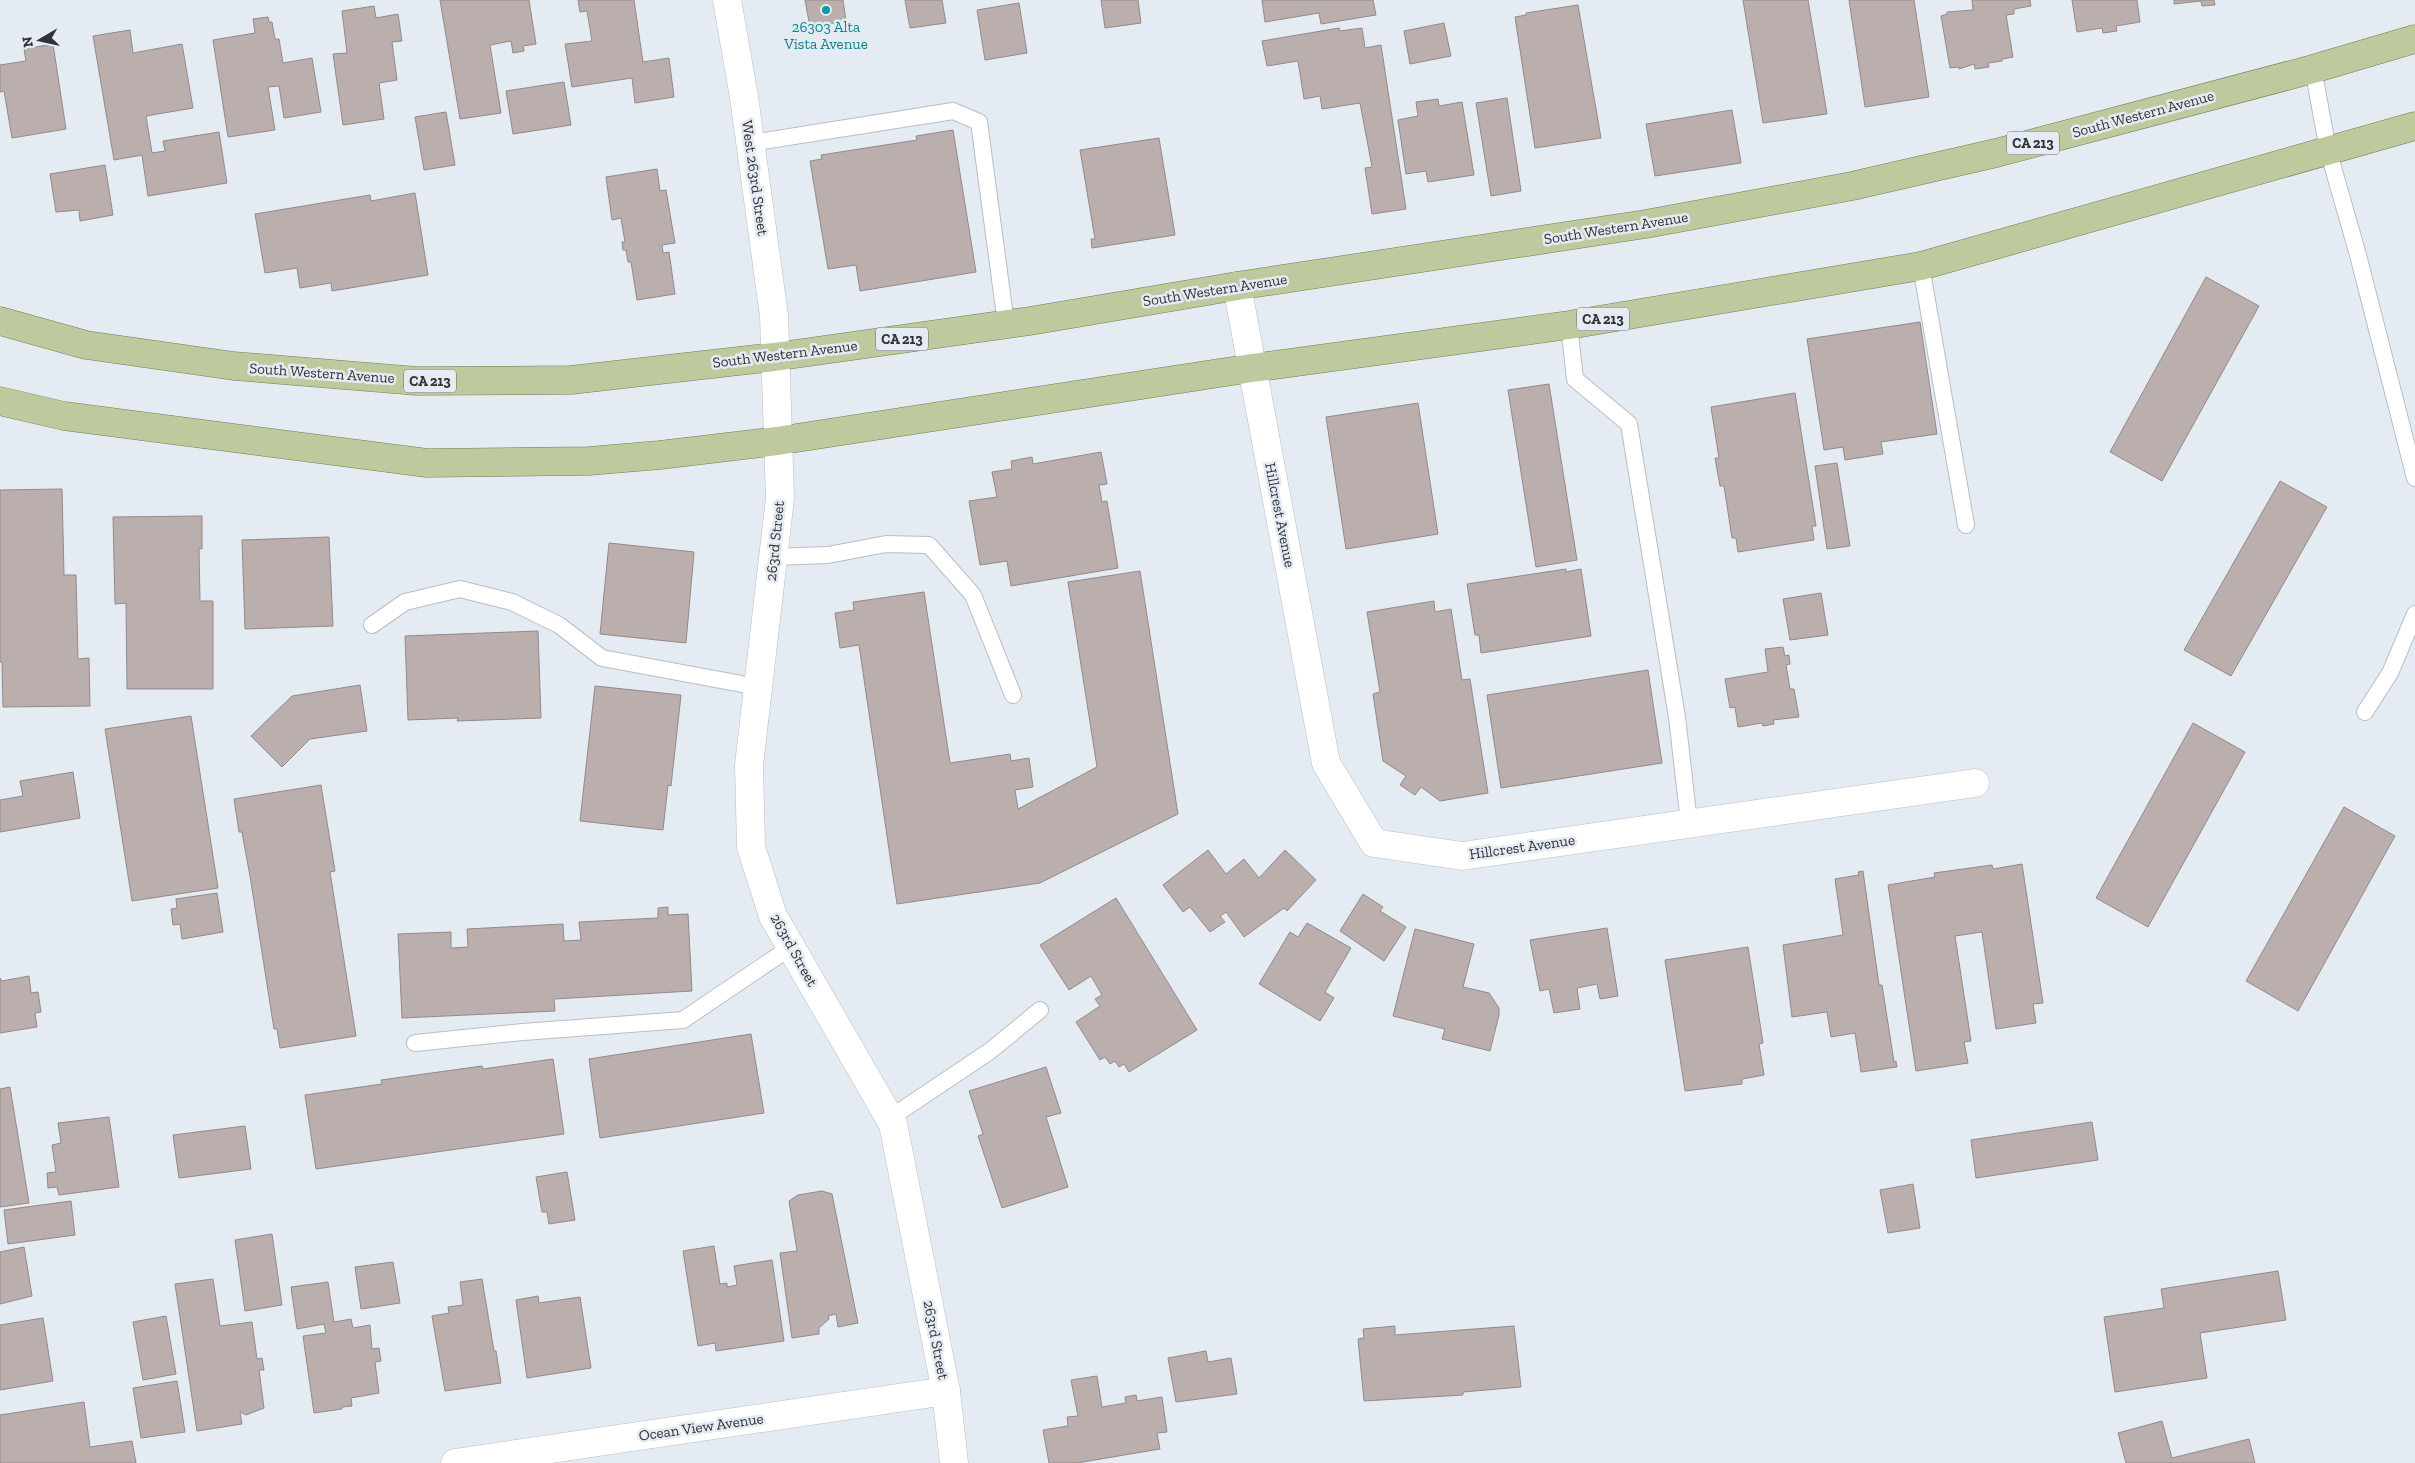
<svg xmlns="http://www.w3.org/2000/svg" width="2415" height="1463" viewBox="0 0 2415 1463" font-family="'Zilla Slab',serif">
  <rect width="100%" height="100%" fill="#e5ebf3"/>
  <g fill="#baafad" stroke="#948988">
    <path d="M440,0H529L536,44L523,46L524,51L513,53L511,41L490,45L501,113L460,119Z"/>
    <path d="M578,0H634L643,62L669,58L674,97L635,103L632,78L572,87L565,44L592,41L587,11L580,12Z"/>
    <path d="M805,0H843L846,21L810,27Z"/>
    <path d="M905,0H942L946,23L910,28Z"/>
    <path d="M1101,0H1138L1141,23L1105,28Z"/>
    <path d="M1262,0H1373L1376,15L1321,24L1319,13L1265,22Z"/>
    <path d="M1743,0H1808L1827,114L1763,123Z"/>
    <path d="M1849,0H1914L1929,97L1865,107Z"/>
    <path d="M1972,0H2030L2031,6L2014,9V14L2006,15L2013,57L2002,59V61L1988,63L1989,67L1975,69L1974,64L1959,69V67L1950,68L1941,16L1947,14V12L1973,10Z"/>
    <path d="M2072,0H2137L2140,22L2116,26L2117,31L2103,33L2102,28L2077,32Z"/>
    <path d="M2174,0H2214L2215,5L2202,6L2201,1L2174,4Z"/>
    <path d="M1019,3L1027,53L985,60L977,10Z"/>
    <path d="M1578,5L1601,138L1535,148L1515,17L1526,15V13Z"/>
    <path d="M374,6L376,18L398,14L402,41L392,42L397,80L379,83L384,119L343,125L333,54L347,53L342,11Z"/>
    <path d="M268,17L269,22H272L275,39H279L283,63L312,58L321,112L284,118L279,86L268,87L275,130L228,137L213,40L255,33L253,19Z"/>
    <path d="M1444,23L1451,56L1410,64L1404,31Z"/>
    <path d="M1339,28L1340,31L1362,28L1365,48L1381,45L1406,209L1372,214L1365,168L1372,167L1360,103L1322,109L1320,96L1304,99L1298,61L1267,66L1262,41Z"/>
    <path d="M130,30L133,53L182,44L193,108L146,116L152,153L165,151L163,141L219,132L227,183L148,196L142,155L114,160L93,36Z"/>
    <path d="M53,44L66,129L12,138L4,91L0,92V65L26,61L24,49Z"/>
    <path d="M564,82L571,125L513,134L506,91Z"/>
    <path d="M1507,98L1521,191L1491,196L1476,103Z"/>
    <path d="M1438,99L1439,106L1462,102L1474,175L1428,182L1426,171L1406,174L1398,120L1418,116L1416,102Z"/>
    <path d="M1732,110L1741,163L1655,176L1646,124Z"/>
    <path d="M446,112L455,165L424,170L415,117Z"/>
    <path d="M953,130L976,272L860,291L856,265L828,269L810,161L822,159L821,155L917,140L916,136Z"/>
    <path d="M1159,138L1175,235L1092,248L1091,239H1095L1080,150Z"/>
    <path d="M105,165L113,215L80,221L79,210L56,212L50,174Z"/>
    <path d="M657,169L660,191L666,190L675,243L662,245L663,253L669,252L675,294L637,300L631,262H628L626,250H623L622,242H625L621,218L612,220L606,177Z"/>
    <path d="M415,193L428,275L332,291L331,283L300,288L297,268L265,273L255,214L370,195L371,201Z"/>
    <path d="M2206,277L2259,306L2162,481L2110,452Z"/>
    <path d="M1920,322L1937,434L1881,442L1883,454L1845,460L1843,447L1824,450L1807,339Z"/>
    <path d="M1549,384L1577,560L1536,567L1508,390Z"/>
    <path d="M1795,393L1816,526H1812L1814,540L1738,552L1736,538H1732L1724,486H1720L1715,458H1719L1711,407Z"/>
    <path d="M1418,403L1438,534L1346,549L1326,417Z"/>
    <path d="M1101,452L1107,484L1099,485L1102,502L1107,501L1118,568L1011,586L1007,561L980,565L969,501L997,497L992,472L1012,469L1011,461L1032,457L1033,464Z"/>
    <path d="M1837,463L1850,546L1827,549L1815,466Z"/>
    <path d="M2280,481L2327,507L2231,676L2184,650Z"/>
    <path d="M62,489L64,575H76L78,659L89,658L90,706L3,707L2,662H0V490Z"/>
    <path d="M202,516V549L199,548L200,601H213V689H127L126,603L115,604L113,517Z"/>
    <path d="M329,537L333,626L245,629L242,540Z"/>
    <path d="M609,543L694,552L686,643L600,634Z"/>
    <path d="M1566,569V572L1581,569L1591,636L1481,653L1479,635H1475L1467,584Z"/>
    <path d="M1140,571L1178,814L1040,883L897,904L859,645L840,648L835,613L854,610L853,602L924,592L950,763L1010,754L1011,761L1029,758L1033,787L1015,790L1018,809L1097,767L1068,582Z"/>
    <path d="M1821,593L1828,635L1790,640L1783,599Z"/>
    <path d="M1434,601L1435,612L1451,609L1462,680L1470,679L1488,793L1440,801L1421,787L1415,795L1400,785L1406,776L1383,761L1373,694L1380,692L1367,612Z"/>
    <path d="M538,631L541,718L457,721L458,718L408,720L405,636Z"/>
    <path d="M1783,647L1785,656L1789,655L1790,664L1786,665L1790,689H1794L1799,717L1773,720L1774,724L1763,726L1762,723L1738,727L1735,707L1730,708L1725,679L1768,672L1765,649Z"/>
    <path d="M1648,670L1662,763L1501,788L1487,695Z"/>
    <path d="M360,685L367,731L310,739L282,767L251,736L292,696Z"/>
    <path d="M595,686L681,695L671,786L668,785L663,830L580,821Z"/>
    <path d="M191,716L218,888L132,901L105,729Z"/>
    <path d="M2193,723L2245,752L2148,927L2096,898Z"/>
    <path d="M73,772L80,818L0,832V800L23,796L20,781Z"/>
    <path d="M321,785L335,871L330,872L356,1036L280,1048L277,1029H274L251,882L242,832H239L234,799Z"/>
    <path d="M2344,807L2395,836L2298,1011L2246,981Z"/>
    <path d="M1208,850L1226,874L1244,859L1259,878L1285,850L1316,880L1287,911L1284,908L1244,937L1226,912L1220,916L1225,922L1210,932L1190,907L1183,912L1163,885Z"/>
    <path d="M2022,864L2043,1003L2033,1004L2036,1023L1996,1029L1982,932L1955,936L1971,1041L1964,1042L1968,1063L1916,1071L1888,885L1935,877L1934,873L1992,865L1993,869Z"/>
    <path d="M1863,871L1879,985H1882L1894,1062L1896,1061L1897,1067L1861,1072L1855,1033L1831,1037L1827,1012L1792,1017L1783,945L1843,935L1835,879L1859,875L1858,872Z"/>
    <path d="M217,893L223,932L182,939L180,924L173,925L171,909L177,908L176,899Z"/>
    <path d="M1363,894L1383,907L1380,911L1406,927L1384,961L1340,931Z"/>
    <path d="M1116,898L1197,1030L1129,1072L1124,1064L1119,1067L1115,1061L1110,1064L1105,1057L1100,1060L1076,1022L1100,1006L1095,999L1102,995L1091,976L1069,990L1040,945Z"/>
    <path d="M668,907V915L688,914L692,991L554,999L555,1011L402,1018L398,934L451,932V948L468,947L467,929L563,924L564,941L581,940L579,922L658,918V908Z"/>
    <path d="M1307,923L1351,948L1325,992L1334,998L1320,1021L1259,984L1290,932L1298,937Z"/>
    <path d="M1607,928L1618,996L1600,999L1597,984L1577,988L1580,1009L1554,1013L1549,989L1540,991L1530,940Z"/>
    <path d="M1415,929L1474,944L1463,987L1489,993L1499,1008V1015L1490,1051L1442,1039L1445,1029L1393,1016Z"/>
    <path d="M1748,947L1763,1043L1759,1044L1764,1075L1742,1079V1084L1685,1091L1665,960Z"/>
    <path d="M29,976L31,993L38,992L41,1012L35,1013L37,1027L0,1033V978L2,981Z"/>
    <path d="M751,1034L764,1113L600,1138L589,1059Z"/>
    <path d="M553,1059L564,1134L316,1169L305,1095L382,1084L381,1080L482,1066L483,1069Z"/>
    <path d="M1046,1067L1061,1113L1046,1117L1068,1187L1002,1208L978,1136L983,1134L969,1091Z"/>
    <path d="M10,1087L29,1203L0,1207V1089Z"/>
    <path d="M109,1117L119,1187L59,1195L57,1187L48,1188L47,1173L56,1172L52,1145L61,1143L58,1123Z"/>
    <path d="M2092,1122L2098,1160L1976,1178L1971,1140Z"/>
    <path d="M245,1126L251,1169L179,1178L173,1135Z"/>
    <path d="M567,1172L575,1220L549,1224L547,1212H542L536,1177Z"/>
    <path d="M1913,1184L1920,1228L1888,1233L1880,1190Z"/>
    <path d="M822,1191L832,1194L858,1323L838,1327L836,1314L828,1316L829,1319L819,1328V1334L792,1338L780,1253L797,1251L789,1201L798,1195Z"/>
    <path d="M71,1201L75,1235L8,1244L4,1210Z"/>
    <path d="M272,1234L282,1305L245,1311L235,1240Z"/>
    <path d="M714,1246L720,1284L727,1283V1287L737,1285L734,1266L772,1260L784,1341L716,1351L715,1343L698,1346L683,1251Z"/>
    <path d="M24,1247L32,1296L0,1304V1252Z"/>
    <path d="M393,1262L400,1303L361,1309L355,1267Z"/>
    <path d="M2278,1271L2286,1320L2200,1333L2207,1378L2115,1392L2104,1317L2164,1308L2161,1289Z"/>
    <path d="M213,1279L220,1326L252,1322L257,1359L262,1358L264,1370H259L264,1408L246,1415L240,1412L242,1424L197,1431L175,1284Z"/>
    <path d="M482,1279L494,1351H496L501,1383L445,1391L432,1316L449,1313L448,1307L463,1305L460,1282Z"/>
    <path d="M328,1282L334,1322L351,1319L353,1328L370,1325L372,1349L379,1348L381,1361L375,1362L379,1393L351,1398L352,1406L342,1407V1409L314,1413L303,1336L326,1333L324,1324L297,1329L291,1287Z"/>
    <path d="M538,1296L539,1303L580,1297L591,1368L527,1378L516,1300Z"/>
    <path d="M166,1316L176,1374L143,1380L133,1322Z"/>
    <path d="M43,1318L53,1381L0,1390V1325Z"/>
    <path d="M1395,1326V1335L1514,1326L1521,1387L1463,1392V1395L1364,1401L1358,1339L1364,1338L1363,1329Z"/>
    <path d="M1206,1351L1208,1362L1231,1358L1237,1394L1176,1402L1168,1358Z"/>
    <path d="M1097,1376L1102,1407L1126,1403L1125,1397L1136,1395L1137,1401L1162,1397L1167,1432L1157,1433L1160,1449L1077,1463H1049L1043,1430L1068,1426L1067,1417L1078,1416L1071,1380Z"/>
    <path d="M177,1381L185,1432L141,1438L133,1388Z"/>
    <path d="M84,1402L90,1447L132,1441L136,1463H0V1415Z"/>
    <path d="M2162,1421L2172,1458L2249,1439L2255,1463H2126L2118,1433Z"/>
  </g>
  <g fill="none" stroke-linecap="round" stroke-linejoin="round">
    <defs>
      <g id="lane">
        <path d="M2313,69L2328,150L2358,255L2415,478"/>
        <path d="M751,143L953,111L979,122L1006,324"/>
        <path d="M1921,266L1966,525"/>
        <path d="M1569,325L1575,379L1629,424L1677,717L1689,823"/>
        <path d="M773,557L828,555L886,544L929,545L973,595L1013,695"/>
        <path d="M372,625L405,602L460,589L512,602L559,625L602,658L758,687"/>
        <path d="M2365,712L2390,673L2415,614"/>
        <path d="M415,1043L523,1032L683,1020L791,947"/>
        <path d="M890,1118L990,1051L1040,1010"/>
      </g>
      <g id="street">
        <path d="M727,0L744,97L774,316L780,498L749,765L751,847L773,916L893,1124L946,1391L954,1463"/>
        <path d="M1237,286L1326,763L1374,843L1462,856L1975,783"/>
        <path d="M455,1463L946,1391"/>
      </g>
      <g id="primary">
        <path d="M0,321L86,345L234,366L417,381L571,380L774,357L1030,321L1237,286L1646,224L1852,186L1996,153L2313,69L2415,39"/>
        <path d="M0,401L64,416L427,463L589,461L660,455L777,441L1252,368L1569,325L1921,266L2415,126"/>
      </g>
    </defs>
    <use href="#lane" stroke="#b8bec5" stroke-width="18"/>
    <use href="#street" stroke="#b8bec5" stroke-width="29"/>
    <use href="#primary" stroke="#707e4e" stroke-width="29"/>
    <use href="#lane" stroke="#fff" stroke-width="16"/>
    <use href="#street" stroke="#fff" stroke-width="28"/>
    <use href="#primary" stroke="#beca9d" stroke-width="28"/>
  </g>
  <circle fill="#0f9aa8" stroke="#e5ebf3" stroke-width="2" cx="826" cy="10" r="5"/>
  <g text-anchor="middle" stroke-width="5" stroke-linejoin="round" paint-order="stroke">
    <g fill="#e5ebf3" stroke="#666a6e" stroke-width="1">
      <rect x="2007" y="131.5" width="52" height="23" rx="4"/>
      <rect x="1577" y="307.5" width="52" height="23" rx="4"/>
      <rect x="876" y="327.5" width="52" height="23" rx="4"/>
      <rect x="404" y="369.5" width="52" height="23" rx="4"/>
    </g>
    <g font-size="14" font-weight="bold" fill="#303235">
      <text x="2033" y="148">CA 213</text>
      <text x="1603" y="324">CA 213</text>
      <text x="902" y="344">CA 213</text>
      <text x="430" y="386">CA 213</text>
    </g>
    <g font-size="15" fill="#0d838f" stroke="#e5ebf3">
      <text x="826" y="32">26303 Alta<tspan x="826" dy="17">Vista Avenue</tspan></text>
    </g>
    <g font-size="15" fill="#303235" stroke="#e5ebf3">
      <text transform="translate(2143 114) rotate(-15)" y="5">South Western Avenue</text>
      <text transform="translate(755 178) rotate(82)" y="5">West 263rd Street</text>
      <text transform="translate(1616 228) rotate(-9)" y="5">South Western Avenue</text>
      <text transform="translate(1215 290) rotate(-9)" y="5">South Western Avenue</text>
      <text transform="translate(785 354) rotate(-7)" y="5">South Western Avenue</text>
      <text transform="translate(322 373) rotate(4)" y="5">South Western Avenue</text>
      <text transform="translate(1280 515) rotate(79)" y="5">Hillcrest Avenue</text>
      <text transform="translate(775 541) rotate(-84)" y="5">263rd Street</text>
      <text transform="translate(1522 847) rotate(-8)" y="5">Hillcrest Avenue</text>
      <text transform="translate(794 950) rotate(61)" y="5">263rd Street</text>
      <text transform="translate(936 1340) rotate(79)" y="5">263rd Street</text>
      <text transform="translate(701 1427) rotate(-8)" y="5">Ocean View Avenue</text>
    </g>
  </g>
  <g transform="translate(40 40) rotate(261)" stroke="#e5ebf3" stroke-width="4" paint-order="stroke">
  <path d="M0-4L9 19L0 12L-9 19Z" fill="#303235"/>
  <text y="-8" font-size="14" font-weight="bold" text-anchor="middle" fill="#303235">N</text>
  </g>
</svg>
